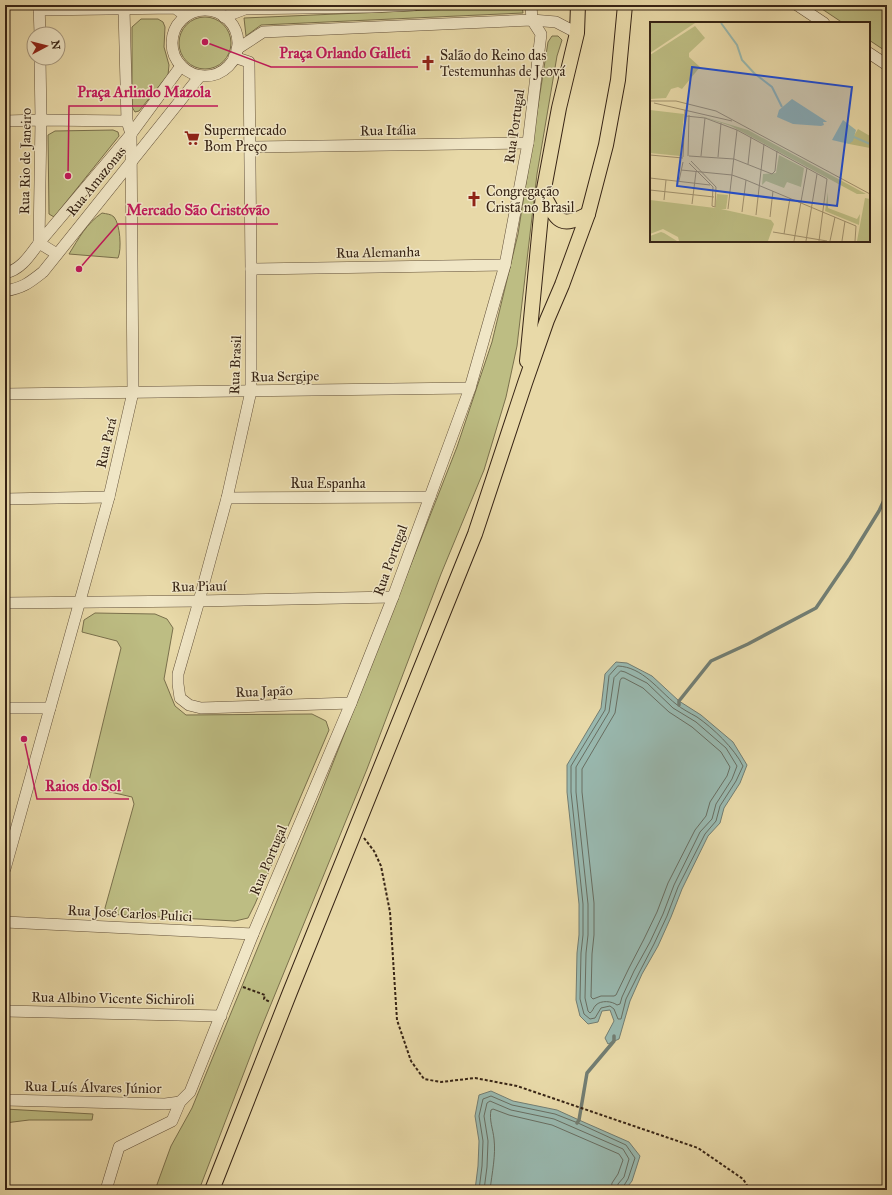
<svg xmlns="http://www.w3.org/2000/svg" width="892" height="1195" viewBox="0 0 892 1195" font-family="'IM FELL Great Primer',serif">
  <rect width="100%" height="100%" fill="#e8d9a8"/>
  <filter id="stains"><feTurbulence type="fractalNoise" baseFrequency=".005" numOctaves="4"/><feColorMatrix values="0 0 0 0 .2 0 0 0 0 .09 0 0 0 0 .02 0 0 0 .5 -.17"/></filter>
  <radialGradient id="worn" r=".72"><stop offset=".6" stop-color="#630" stop-opacity="0"/><stop offset="1" stop-color="#630" stop-opacity=".3"/></radialGradient>
  <g fill="#bdbd83" stroke="#7a704c">
    <path d="M816,5H887V52L869,40V23H843Z"/>
    <path d="M522,6L523,13L261,25L246,36L244,18Z"/>
    <circle cx="205" cy="43" r="26"/>
    <path d="M141,19H158L163,22L165,27L164,47L169,65L168,75L139,111L135,112L132,107V27Z"/>
    <path d="M552,36H558L562,40L557,56L537,174L517,346L506,397L484,470L441,574L367,769L258,1036L199,1190H155L171,1146L192,1108L320,796L457,447L492,342L518,234L548,42Z"/>
    <path d="M113,130L118,132L119,136L54,217L49,214L48,135L55,131Z"/>
    <path d="M102,213C107,214 111,214 114,217C120,224 122,249 118,258L69,254C79,238 86,224 102,213Z"/>
    <path d="M95,613L155,614L167,619L173,628L164,679L175,706L186,715L312,714L326,721L329,730L255,904L248,918L235,921L105,914V908L134,804L132,797L93,788L88,785L121,648L117,641L82,632L84,620Z"/>
    <path d="M5,1109L93,1114L92,1120H29L5,1123Z"/>
  </g>
  <g fill="#99b9b0" stroke="#727d72">
    <path d="M616,662L627,663L652,676L679,701L701,715L733,742L747,765L740,783L724,808L720,823L708,836L682,889L671,917L658,946L642,974L630,1001L619,1039L608,1044L605,1038L614,1021L610,1010L602,1011L598,1022L588,1024L580,1016L576,1000L577,953L579,935V904L567,792V765L601,708L605,674Z"/>
    <path d="M491,1091L513,1101L557,1110L579,1120L629,1142L640,1156L632,1181L625,1190H475L478,1166L479,1141L475,1116L479,1095Z"/>
  </g>
  <g fill="none" stroke-linecap="round" stroke-linejoin="round">
    <g stroke="#686e62" stroke-width="1">
      <path d="M618,666C643,667 658,690 676,704C682,709 690,713 697,717C713,728 734,748 743,766L736,781L720,806L716,821L705,834L678,887L667,916L654,944L639,973L626,999L621,1019H618L614,1009L610,1006L601,1008L595,1018L590,1019L584,1014L580,999L581,953L583,935V904L571,792V766L605,710L609,676Z"/>
      <path d="M621,671L625,672L647,683L673,708L696,722L726,748L737,766L732,779L716,804L712,819L700,832L674,885L663,914L650,942L634,971L622,997L620,1004L617,1005C612,1001 601,1000 596,1005C593,1008 593,1011 590,1013L588,1011L585,998L586,953L588,935V904L576,792V767L609,712L614,678Z"/>
      <path d="M622,678H624L643,688L669,712L692,727L721,752L730,767L727,776L710,802L706,816L695,830L668,883L657,912L644,939L629,968L616,995L614,996H601L593,999L591,997L592,954L594,935V903L582,792V769L615,713L620,681Z"/>
      <path d="M479,1190L482,1166L483,1141L479,1116L483,1099L491,1096L512,1105L555,1114L578,1123L626,1145L635,1158L628,1179L623,1187L622,1190"/>
      <path d="M484,1190L487,1167L488,1141L484,1116L487,1103L490,1101L511,1110L554,1119L623,1149L629,1159L624,1177L618,1184L617,1190"/>
      <path d="M490,1190C492,1173 496,1155 494,1139C493,1129 489,1120 491,1110L493,1109L509,1115L552,1125L619,1154L623,1160L618,1174L612,1183L611,1190"/>
    </g>
    <g stroke="#727d72" stroke-width="3.5">
      <path d="M679,705V701L711,661L748,644L816,608L850,558L879,511L887,494"/>
      <path d="M577,1123L579,1120L587,1073L614,1041V1036"/>
    </g>
    <defs>
      <g id="minor">
        <path d="M39,5L40,34"/>
        <path d="M797,5L824,23"/>
        <path d="M39,10L175,8L186,16"/>
        <circle cx="205" cy="43" r="33"/>
        <path d="M224,17L245,9L371,7L414,5"/>
        <path d="M237,49L263,32L532,20L556,22L577,33"/>
        <path d="M869,53L887,65"/>
        <path d="M234,57L249,62L251,269V391L227,498L199,601L178,674V684L180,698L189,705L201,708L351,703"/>
        <path d="M40,58L41,120L39,243L57,254"/>
        <path d="M5,121L41,120L127,121"/>
        <path d="M250,147L528,143"/>
        <path d="M251,269L505,265"/>
        <path d="M5,273C21,270 30,255 39,243L131,134L181,66"/>
        <path d="M5,291C23,288 29,283 43,272L200,76"/>
        <path d="M5,394L470,388"/>
        <path d="M227,498L430,497"/>
        <path d="M5,499L109,497"/>
        <path d="M5,603L199,601L393,597"/>
        <path d="M5,708H50"/>
        <path d="M5,869L109,497L133,392L131,134L127,121L124,9"/>
        <path d="M5,922L253,934"/>
        <path d="M5,1011L221,1016"/>
        <path d="M5,1100L165,1104L180,1102"/>
        <path d="M106,1190L119,1147L172,1121L180,1102L190,1092L253,934L351,703L393,597L470,388L505,265L528,143L541,34L532,20L531,5"/>
      </g>
      <g id="major">
        <path d="M543,194C557,219 558,230 588,214"/>
        <path d="M527,361L543,194L559,108L577,33L578,5"/>
        <path d="M212,1190L290,992L475,534L525,383L547,320L562,285L588,214L606,145L618,80L625,5"/>
      </g>
    </defs>
    <use href="#minor" stroke="#63513a" stroke-width="12"/>
    <use href="#major" stroke="#372415" stroke-width="16"/>
    <g stroke="#372415" stroke-width="2" stroke-dasharray="3 2" stroke-linecap="butt">
      <path d="M364,838L374,851L381,866L390,912L397,1020L411,1061L424,1079L441,1082L475,1078L517,1086L698,1148L743,1179L750,1190"/>
      <path d="M243,987L265,995L264,999L270,1002"/>
    </g>
    <use href="#minor" stroke="#f0e6c6" stroke-width="11"/>
    <use href="#major" stroke="#e8d9a8" stroke-width="14"/>
  </g>
  <defs>
    <symbol id="church-bare" viewBox="-9 -9 18 18"><path d="M-1.2-6h2.4v3.5h3.3v2.4h-3.3V6h-2.4V-.1h-3.3v-2.4h3.3Z" fill="#8f2418" stroke="#f0e6c6" stroke-width="2.5" paint-order="stroke"/></symbol>
    <symbol id="supermarket-bare" viewBox="-9 -9 18 18"><path d="M-6-5.5h2.5l.6 2H6L4.5 2H-2.5L-4.4-4H-6ZM-1.5 3.2a1.3 1.3 0 1 0 .1 0ZM3 3.2a1.3 1.3 0 1 0 .1 0Z" fill="#8f2418" stroke="#f0e6c6" stroke-width="2.5" paint-order="stroke"/></symbol>
  </defs>
  <g fill-rule="evenodd">
    <use href="#church-bare" x="417" y="52" width="22" height="22"/>
    <use href="#supermarket-bare" x="181" y="127" width="22" height="22"/>
    <use href="#church-bare" x="463" y="188" width="22" height="22"/>
  </g>
  <g text-anchor="middle" stroke-width="3" stroke-linejoin="round" paint-order="stroke">
    <g font-size="14" fill="#372415" stroke="#f0e6c6" text-anchor="start">
      <text x="440" y="60">Salão do Reino das<tspan x="440" dy="16">Testemunhas de Jeová</tspan></text>
      <text x="204" y="135">Supermercado<tspan x="204" dy="16">Bom Preço</tspan></text>
      <text x="486" y="196">Congregação<tspan x="486" dy="16">Cristã no Brasil</tspan></text>
    </g>
    <g font-size="14" fill="#372415" stroke="#f0e6c6">
      <text transform="translate(514 126) rotate(-82)" y="5">Rua Portugal</text>
      <text transform="translate(388 130) rotate(-1)" y="5">Rua Itália</text>
      <text transform="translate(25 161) rotate(-89)" y="5">Rua Rio de Janeiro</text>
      <text transform="translate(96 181) rotate(-51)" y="5">Rua Amazonas</text>
      <text transform="translate(378 252) rotate(-1)" y="5">Rua Alemanha</text>
      <text transform="translate(235 365) rotate(-88)" y="5">Rua Brasil</text>
      <text transform="translate(285 376) rotate(-1)" y="5">Rua Sergipe</text>
      <text transform="translate(106 443) rotate(-77)" y="5">Rua Pará</text>
      <text x="328" y="488">Rua Espanha</text>
      <text transform="translate(390 560) rotate(-70)" y="5">Rua Portugal</text>
      <text transform="translate(199 586) rotate(-1)" y="5">Rua Piauí</text>
      <text transform="translate(264 691) rotate(-2)" y="5">Rua Japão</text>
      <text transform="translate(268 860) rotate(-67)" y="5">Rua Portugal</text>
      <text transform="translate(130 913) rotate(3)" y="5">Rua José Carlos Pulici</text>
      <text transform="translate(113 998) rotate(1)" y="5">Rua Albino Vicente Sichiroli</text>
      <text transform="translate(93 1087) rotate(1)" y="5">Rua Luís Álvares Júnior</text>
    </g>
  </g>
  <g transform="translate(650 22)">
    <rect width="220" height="220" fill="#e8d9a8"/>
    <path d="M0,1H45L0,31ZM45,4L55,16L39,31V35L50,45L32,67L28,65L21,67L16,76L0,77V33ZM0,88L34,92L30,134L0,131ZM41,91L98,108L216,172H207L81,104ZM208,107L220,114V126L199,122ZM129,133L154,146L151,165L137,160L134,166L116,159L112,163L113,152L126,151ZM178,170V186L207,197L210,192L209,203L175,189ZM67,172L78,173L76,187H71L121,198L124,202L118,219H29L28,215L13,207L0,212V178L65,186ZM215,176L220,177V219H207ZM11,210L14,211L27,219H0V214Z" fill="#bdbd83"/>
    <path d="M142,77L176,99L177,100H173L174,103L171,104L143,102L127,95L129,88ZM193,98L206,108L203,119L199,122L182,118Z" fill="#99b9b0"/>
    <path fill="none" stroke="#99b9b0" stroke-width="2" d="M71,1L87,23L92,38L104,51L122,65L132,85M204,115L220,122"/>
    <path fill="none" stroke="#a1916d" stroke-width="1" d="M0,79H26L66,89L220,172M4,81L82,99M36,94L55,96L87,108L177,157L169,219M0,133L33,136M38,134L39,93M39,134L84,137L122,152L125,149L127,129M51,134L55,96M33,135L35,88M68,135L71,101M39,141L63,165L62,184L65,185L66,165L41,139M98,142L101,115M31,148L82,153L96,158L206,204L205,219M0,156L60,163M29,159L33,140M0,168L64,175M14,178L16,158M42,182L46,150M78,187L87,108M92,190L96,158M106,193L114,122M120,195L123,169M123,210L177,219M134,212L140,176M144,219L157,146M156,219L167,152M180,219L185,195M192,219L195,199"/>
    <path fill="#1d4ed8" fill-opacity="0.15" stroke="#1d4ed8" stroke-width="2" d="M42,45L202,65L187,184L27,164Z"/>
    <rect width="220" height="220" fill="none" stroke="#372415" stroke-width="2"/>
  </g>
  <path fill="none" stroke="#c2185b" stroke-width="1.5" d="M205 42L271 67H418M68 176L69 106H218M79 269L118 224H278M24 739L37 799H129"/>
  <g fill="#c2185b" stroke="#f0e6c6" stroke-width="1.5">
    <circle cx="205" cy="42" r="4"/>
    <circle cx="68" cy="176" r="4"/>
    <circle cx="79" cy="269" r="4"/>
    <circle cx="24" cy="739" r="4"/>
  </g>
  <g font-size="15" text-anchor="middle" font-weight="bold" fill="#c2185b" stroke="#f0e6c6" stroke-width="3" stroke-linejoin="round" paint-order="stroke">
    <text x="345" y="58">Praça Orlando Galleti</text>
    <text x="144" y="97">Praça Arlindo Mazola</text>
    <text x="198" y="215">Mercado São Cristóvão</text>
    <text x="83" y="791">Raios do Sol</text>
  </g>
  <rect width="892" height="1195" fill="none" stroke="#e8d9a8" stroke-width="20"/>
  <rect x="6" y="6" width="880" height="1183" fill="none" stroke="#372415" stroke-width="2"/>
  <rect x="10" y="10" width="872" height="1175" fill="none" stroke="#372415"/>
  <g transform="translate(46 46) rotate(83)"><circle r="19" fill="#f0e6c6" stroke="#a6987f"/>
  <path d="M0-3L7 15L0 10L-7 15Z" fill="#8f2418"/>
  <text y="-6" font-size="11" font-weight="bold" text-anchor="middle" fill="#372415">N</text>
  </g>
  <rect width="100%" height="100%" filter="url(#stains)"/>
  <rect width="100%" height="100%" fill="url(#worn)"/>
</svg>
